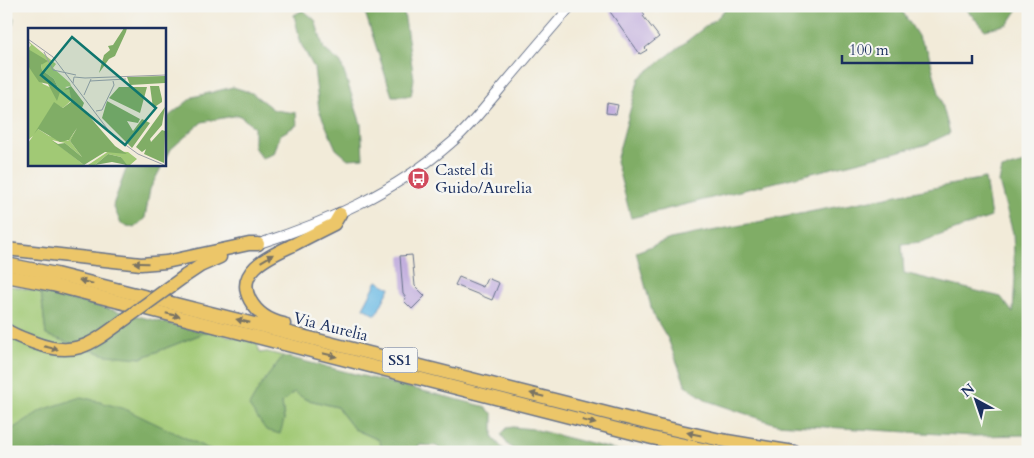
<svg xmlns="http://www.w3.org/2000/svg" width="1034" height="458" viewBox="0 0 1034 458" font-family="Cardo,serif">
  <rect width="100%" height="100%" fill="#f6f6f2"/>
  <filter id="ink" filterUnits="userSpaceOnUse"><feTurbulence type="fractalNoise" baseFrequency=".02" numOctaves="2"/><feDisplacementMap in="SourceGraphic" scale="10" xChannelSelector="R" yChannelSelector="G"/><feConvolveMatrix kernelMatrix="1 2 1 2 8 2 1 2 1" color-interpolation-filters="sRGB"/></filter>
  <filter id="wash" filterUnits="userSpaceOnUse"><feTurbulence type="fractalNoise" baseFrequency=".0096" numOctaves="4" result="noise"/><feDisplacementMap in="SourceGraphic" scale="20" xChannelSelector="R" yChannelSelector="G"/><feGaussianBlur stdDeviation="1.12" result="paint"/><feColorMatrix in="noise" values="0 0 0 0 0 0 0 0 0 0 0 0 0 0 0 0 0 1.4 0 .05"/><feComposite in="paint" operator="in"/></filter>
  <g filter="url(#wash)">
    <rect width="100%" height="100%" fill="#f2ebd9"/>
    <path fill="#a1c975" stroke="#5e7c6a" d="M6,285L41,292L46,335L141,358L209,331L257,343L260,353L267,352L283,356L261,385L284,420L282,403L294,391L305,399L337,407L354,429L379,440L384,452H215L190,441L6,431Z"/>
    <g fill="#80ad66" stroke="#4e6e62">
      <path d="M363,6H403L414,79L411,96H392Z"/>
      <path d="M728,6H899L928,52L950,133L925,145L631,218L616,161L639,78L718,17Z"/>
      <path d="M963,6H1020L1008,24L985,30Z"/>
      <path d="M303,10L315,20L324,49L341,63L361,124L363,158L348,159L336,149L319,110L314,68L301,44L294,15Z"/>
      <path d="M6,11L14,18L8,52L6,55Z"/>
      <path d="M233,87L252,93L274,110L296,113L297,125L280,135L274,154L262,158L254,147V127L239,115L202,122L171,149L164,163V120L193,97Z"/>
      <path d="M1028,162V435L973,436L776,424L708,401L686,386L668,339L653,314L636,252L670,239L985,178L991,217L921,242L902,244L904,273L1001,297L1013,313L1015,278L1013,233L999,182L1002,169Z"/>
      <path d="M128,164H163L150,189L145,218L134,228L121,224L113,205Z"/>
      <path d="M41,292L190,329L209,331L141,358L106,355L46,335Z"/>
      <path d="M283,356L483,406L493,414V438L506,452H444L436,446L418,445L419,452H384L379,440L354,429L337,407L305,399L294,392L282,403L284,420L280,434L266,430L249,406L261,385Z"/>
      <path d="M82,397L125,409L215,452H6V431H9L42,410Z"/>
      <path d="M513,427L533,429L623,452H516L508,445L501,434L507,428Z"/>
    </g>
    <path fill="#69b9e4" stroke="#4274a1" d="M377,281L390,288L376,315L363,308Z"/>
    <g id="blocks">
      <g fill="#c0abdd">
        <path d="M606,6H639L645,15L643,16L659,37L645,48L647,50L640,54Z"/>
        <path d="M607,103L618,105L616,114L606,113Z"/>
        <path d="M412,255L415,286L425,296L412,309L404,301L406,298L403,294L400,256Z"/>
        <path d="M459,277L483,287L487,278L499,283L492,300L455,285Z"/>
      </g>
    </g>
  </g>
  <g filter="url(#ink)">
    <use href="#blocks" fill-opacity="0" stroke="#667189" stroke-width="1"/>
    <g fill="none" stroke-linecap="round" stroke-linejoin="round">
      <defs>
        <path id="tertiary" d="M258,244C327,222 395,192 451,143C468,129 482,110 497,93C521,64 546,35 571,6"/>
        <g id="trunk">
          <path d="M6,249L141,264L166,262L249,244H258"/>
          <path d="M6,264L56,274L658,426L721,440L794,452"/>
          <path d="M6,276L53,285L652,438L717,452"/>
          <path d="M185,276L200,266L220,257"/>
          <path d="M284,324C270,321 257,313 250,300C234,270 272,255 293,245C306,238 320,231 334,224L340,214"/>
          <path d="M6,330C15,336 25,339 35,343C77,359 94,342 127,318"/>
        </g>
      </defs>
      <use href="#tertiary" stroke="#667189" stroke-width="11"/>
      <use href="#trunk" stroke="#667189" stroke-width="15"/>
      <use href="#tertiary" stroke="#fff" stroke-width="9"/>
      <use href="#trunk" stroke="#ecc669" stroke-width="12"/>
      <defs>
        <path id="trunk-bridge" d="M127,318L185,276"/>
      </defs>
      <use href="#trunk-bridge" stroke="#667189" stroke-width="15" stroke-linecap="butt"/>
      <use href="#trunk-bridge" stroke="#ecc669" stroke-width="12"/>
    </g>
    <defs><path id="oneway-solid" d="M-6-.8H1V-3.2L6.5 0L1 3.2V.8H-6Z" transform="scale(1.25)"/></defs>
    <g fill="#797363">
      <use href="#oneway-solid" transform="translate(267 258) rotate(-31)"/>
      <use href="#oneway-solid" transform="translate(141 263) rotate(-179)"/>
      <use href="#oneway-solid" transform="translate(86 282) rotate(-166)"/>
      <use href="#oneway-solid" transform="translate(173 315) rotate(14)"/>
      <use href="#oneway-solid" transform="translate(243 321) rotate(-166)"/>
      <use href="#oneway-solid" transform="translate(51 348) rotate(13)"/>
      <use href="#oneway-solid" transform="translate(330 355) rotate(14)"/>
      <use href="#oneway-solid" transform="translate(537 395) rotate(-166)"/>
      <use href="#oneway-solid" transform="translate(589 422) rotate(15)"/>
      <use href="#oneway-solid" transform="translate(694 434) rotate(-168)"/>
    </g>
  </g>
  <defs>
    <symbol id="bus-disc" viewBox="-11 -11 22 22"><circle r="9.5" fill="#d1495b" stroke="#f6f6f2"/><path d="M-5-6H5V4H4V6H2V4H-2V6H-4V4H-5ZM-3.5-4V0h7V-4ZM-3.5 1.2v1.5H-2V1.2ZM2 1.2v1.5H3.5V1.2Z" fill="#fff"/></symbol>
  </defs>
  <g fill-rule="evenodd">
    <use href="#bus-disc" x="406" y="166" width="25" height="25"/>
  </g>
  <g text-anchor="middle" stroke-width="5" stroke-linejoin="round" paint-order="stroke">
    <rect fill="#f6f6f2" stroke="#5d6b8a" stroke-width="1" x="382.5" y="347.5" width="35" height="25" rx="4"/>
    <g font-size="15" font-weight="bold" fill="#1b2f5e">
      <text x="400" y="365">SS1</text>
    </g>
    <g font-size="16" fill="#1b2f5e" stroke="#f6f6f2" text-anchor="start">
      <text x="435" y="175">Castel di<tspan x="435" dy="18">Guido/Aurelia</tspan></text>
    </g>
    <g font-size="16" fill="#1b2f5e" stroke="#f6f6f2">
      <text transform="translate(331 326) rotate(14)" y="6">Via Aurelia</text>
    </g>
  </g>
  <g transform="translate(28 28)">
    <rect width="138" height="138" fill="#f2ebd9"/>
    <path d="M0,13L28,36L25,40L42,55L43,58L37,59L41,61L45,71L35,80L26,75L10,101L21,108L40,113L50,100L42,113L54,129L37,115L24,112L56,137H0V115L5,108L0,112V38L15,56L32,64L26,51L14,42L13,37L19,32L11,31L0,21L3,17ZM81,123L100,124L109,131L102,137H97L93,129L80,126L67,137H60Z" fill="#a1c975"/>
    <path d="M96,0H99L98,4L87,28L81,31L71,45L76,27L82,22L80,18L85,17ZM0,21L20,33L13,37L14,42L26,51L32,64L29,73L20,56L11,54L0,38ZM137,48V55L102,57L99,49ZM43,58L56,75L54,80L87,118L99,126L77,124L56,137L23,112L30,116L37,115L54,129L42,113L49,100L41,112L32,114L10,101L6,106L26,74L35,80L44,73L41,61L36,62ZM122,58H131L134,71V74L125,80ZM91,59H119L112,85L81,70ZM79,73L112,91L110,95L99,93L105,103L114,91L122,95L104,120L74,90ZM137,79L134,97L122,111L123,114L134,102L137,103L136,135L116,126L118,121L114,124L108,119ZM80,126L93,129L99,137L84,134L67,137Z" fill="#80ad66"/>
    <path fill="none" stroke="#9ca0a8" stroke-width="1" d="M0,11L25,29L84,107L110,126L136,137M16,24L25,42L48,47M57,50L138,47M62,53L98,51M45,55L46,49L57,50M56,67L63,51M68,83L74,82L86,57L85,53"/>
    <path fill="#0f766e" fill-opacity="0.15" stroke="#0f766e" stroke-width="2.5" d="M44,9L128,80L97,117L13,47Z"/>
    <rect width="138" height="138" fill="none" stroke="#1b2f5e" stroke-width="2.5"/>
  </g>
  <rect width="1034" height="458" fill="none" stroke="#f6f6f2" stroke-width="25"/>
  <g transform="translate(976 400) rotate(320)" stroke="#f6f6f2" stroke-width="4" paint-order="stroke">
  <path d="M0-4L9 19L0 12L-9 19Z" fill="#1b2f5e"/>
  <text y="-8" font-size="14" font-weight="bold" text-anchor="middle" fill="#1b2f5e">N</text>
  </g>
  <path d="M842 55v8h130v-8" fill="none" stroke="#1b2f5e" stroke-width="2.5"/>
  <text x="849" y="55" font-size="15" fill="#1b2f5e" stroke="#f6f6f2" stroke-width="4" paint-order="stroke">100 m</text>
</svg>
